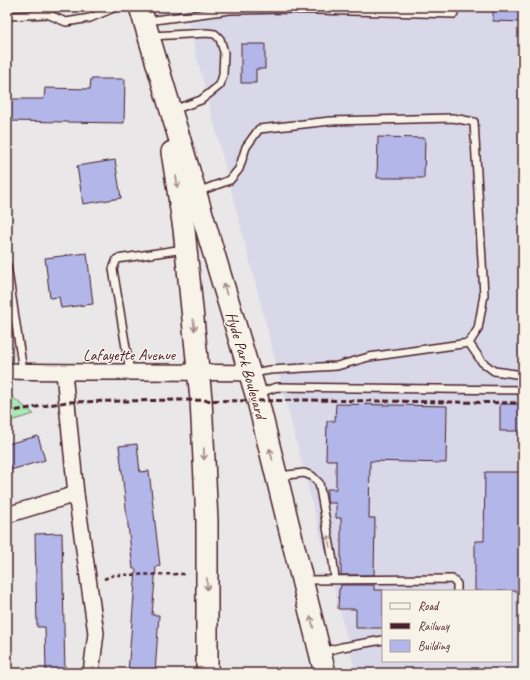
<svg xmlns="http://www.w3.org/2000/svg" width="530" height="680" viewBox="0 0 530 680" font-family="Caveat,sans-serif">
  <rect width="100%" height="100%" fill="#e9e7e8"/>
  <filter id="ink" filterUnits="userSpaceOnUse"><feTurbulence type="fractalNoise" baseFrequency=".025" numOctaves="2"/><feDisplacementMap in="SourceGraphic" scale="8" xChannelSelector="R" yChannelSelector="G"/><feConvolveMatrix kernelMatrix="1 2 1 2 8 2 1 2 1" color-interpolation-filters="sRGB"/></filter>
  <g filter="url(#ink)">
    <path fill="#d8d8e8" fill-rule="evenodd" d="M184,7H523V673H356ZM383,591H511V661H383Z"/>
    <path fill="#a8eab3" stroke="#79846f" d="M7,393L34,414L7,422Z"/>
    <g fill="#b2b6e8" stroke="#4a1f2b">
      <path d="M493,7H523V22L493,21Z"/>
      <path d="M241,44H265V69H256V83H241Z"/>
      <path d="M91,79H125L124,123L7,121V99H44L45,88L90,89Z"/>
      <path d="M378,137L425,138L424,178H377Z"/>
      <path d="M115,160L121,198L83,204L77,166Z"/>
      <path d="M87,253L93,304L61,308L59,297L50,298L45,258Z"/>
      <path d="M336,404L447,406L446,463L370,461L369,518H375L374,575H341V518H336V503H328L327,501V489H336V460H326L327,421H335Z"/>
      <rect x="500" y="404" width="23" height="27"/>
      <path d="M38,436L45,460L7,471V444Z"/>
      <path d="M137,444L140,472L149,471L160,566L156,567L152,615H159L155,673H128L136,569H133L119,446Z"/>
      <path d="M485,472H523V591H475V541H484Z"/>
      <path d="M62,533L65,673H46L45,627H37L35,534Z"/>
      <path d="M341,585H374V590H383V628H356V609H338L339,589H340Z"/>
    </g>
    <g fill="none" stroke-linecap="round" stroke-linejoin="round">
      <defs>
        <g id="lane">
          <path d="M7,16L47,14L66,22L90,18L116,7"/>
          <path d="M147,21L230,10L283,9L454,14"/>
          <path d="M151,36L207,33L215,34L220,39L224,52L223,75L220,85L201,100L173,110"/>
          <path d="M197,192L230,180L239,169L246,147L259,129L330,121L453,118L474,122L484,295L478,329L469,343L369,357L337,366L270,370L252,373"/>
          <path d="M7,265L23,371"/>
          <path d="M469,343L482,362L494,371L523,375"/>
          <path d="M130,372L113,269L117,259L184,249"/>
          <path d="M258,393C265,392 271,388 278,387L523,390"/>
          <path d="M279,476L304,473L312,476L319,483L333,561L335,579"/>
          <path d="M304,580L452,579L457,584V591"/>
          <path d="M322,652L342,647L383,640"/>
        </g>
        <g id="street">
          <path d="M7,371C88,373 169,371 250,373"/>
          <path d="M76,494L96,633L91,673"/>
          <path d="M7,515L76,494L64,373"/>
        </g>
        <g id="secondary">
          <path d="M140,7L258,401L325,673"/>
          <path d="M172,152L184,229L201,399L207,521V673"/>
        </g>
      </defs>
      <use href="#lane" stroke="#4a1f2b" stroke-width="10"/>
      <use href="#street" stroke="#4a1f2b" stroke-width="18"/>
      <use href="#secondary" stroke="#4a1f2b" stroke-width="24"/>
      <path stroke="#4a1f2b" stroke-width="2.5" stroke-dasharray="4 3" stroke-linecap="butt" d="M104,579L114,575L184,574"/>
      <use href="#lane" stroke="#f7f3e8" stroke-width="7"/>
      <use href="#street" stroke="#f7f3e8" stroke-width="15"/>
      <use href="#secondary" stroke="#f7f3e8" stroke-width="21"/>
      <path stroke="#4a1f2b" stroke-width="3" stroke-dasharray="6 3" stroke-linecap="butt" d="M7,412L67,402L178,400L258,401L305,400L523,403"/>
    </g>
    <defs><path id="oneway-shaft" d="M-6 0H5M1.5-3L5.5 0L1.5 3" fill="none" stroke-width="1.6" stroke-linecap="round" stroke-linejoin="round"/></defs>
    <g stroke="#a0898a">
      <use href="#oneway-shaft" transform="translate(177 182) rotate(81)"/>
      <use href="#oneway-shaft" transform="translate(225 289) rotate(-107)"/>
      <use href="#oneway-shaft" transform="translate(194 325) rotate(84)"/>
      <use href="#oneway-shaft" transform="translate(204 454) rotate(88)"/>
      <use href="#oneway-shaft" transform="translate(271 454) rotate(-104)"/>
      <use href="#oneway-shaft" transform="translate(329 541) rotate(-100)"/>
      <use href="#oneway-shaft" transform="translate(207 584) rotate(90)"/>
      <use href="#oneway-shaft" transform="translate(312 622) rotate(-104)"/>
    </g>
  </g>
  <g text-anchor="middle" stroke-width="3" stroke-linejoin="round" paint-order="stroke">
    <g font-size="16" fill="#4a1f2b" stroke="#f7f3e8">
      <text x="129" y="360">Lafayette Avenue</text>
      <text transform="translate(247 365) rotate(74)" y="6">Hyde Park Boulevard</text>
    </g>
  </g>
  <rect width="530" height="680" fill="none" stroke="#f7f3e8" stroke-width="24"/>
  <rect x="12" y="12" width="506" height="656" fill="none" stroke="#4a1f2b" stroke-width="1.5" filter="url(#ink)"/>
  <rect x="382" y="590" width="130" height="72" fill="#f7f3e8" stroke="#b29e9c"/>
  <rect x="390" y="603" width="20" height="6" fill="#f7f3e8" stroke="#b29e9c"/>
  <text x="418" y="610" font-size="12" fill="#4a1f2b">Road</text>
  <rect x="390" y="623" width="20" height="6" fill="#4a1f2b" stroke="#b29e9c"/>
  <text x="418" y="630" font-size="12" fill="#4a1f2b">Railway</text>
  <rect x="390" y="640" width="20" height="12" fill="#b2b6e8" stroke="#b29e9c"/>
  <text x="418" y="650" font-size="12" fill="#4a1f2b">Building</text>
</svg>
